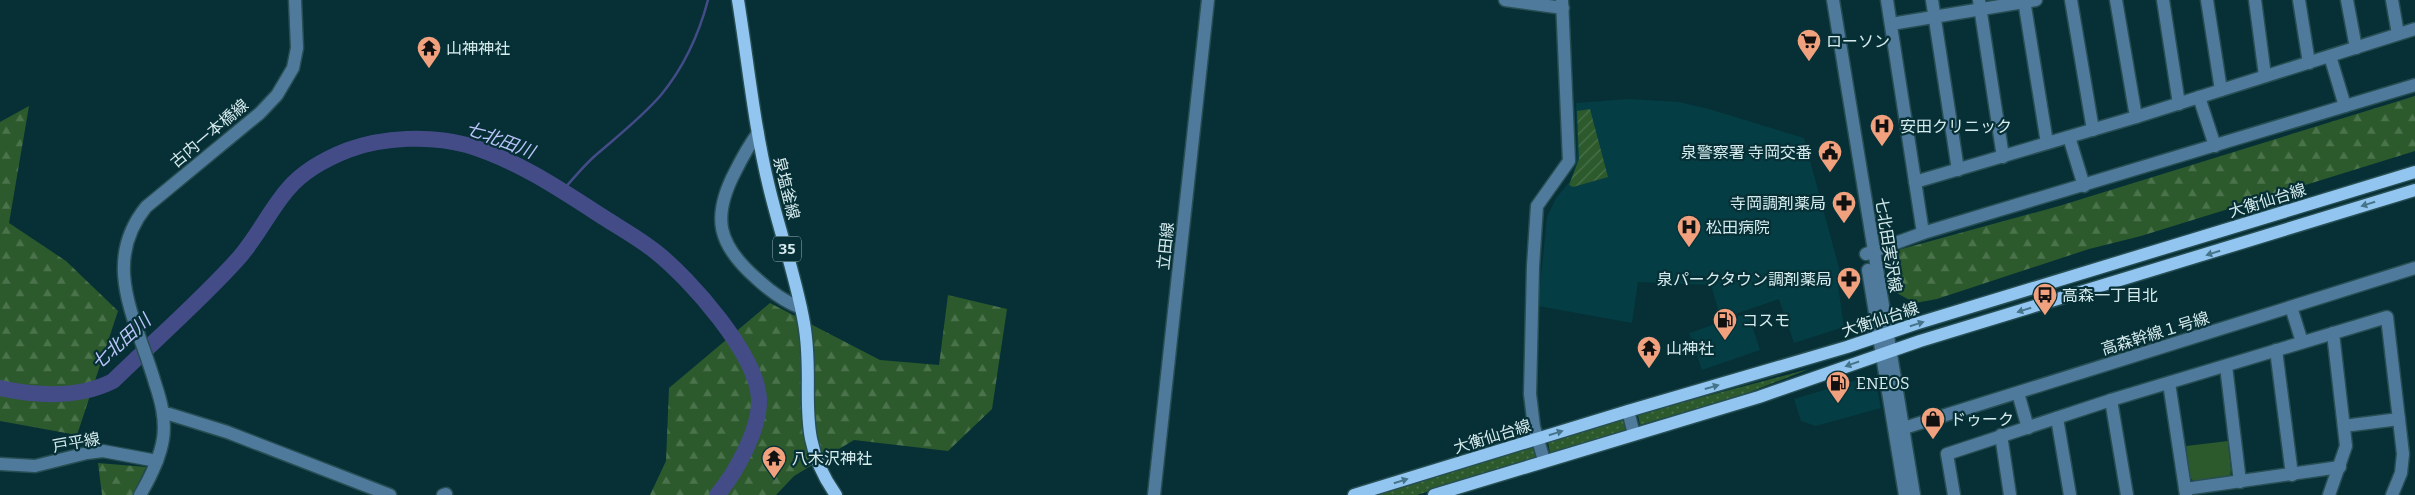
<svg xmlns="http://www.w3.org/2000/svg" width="2415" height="495" viewBox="0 0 2415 495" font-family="Bitter,'Noto Sans JP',serif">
  <defs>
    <pattern id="grass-dots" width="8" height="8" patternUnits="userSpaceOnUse" patternTransform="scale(1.25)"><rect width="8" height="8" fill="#2c5a2c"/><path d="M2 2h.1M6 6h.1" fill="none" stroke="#4a724b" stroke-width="1.8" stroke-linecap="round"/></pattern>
    <pattern id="forest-firs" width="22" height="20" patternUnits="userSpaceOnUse" patternTransform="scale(1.25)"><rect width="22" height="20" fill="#2c5a2c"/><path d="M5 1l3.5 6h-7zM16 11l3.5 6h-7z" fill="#4a724b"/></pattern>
    <pattern id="garden-furrows" width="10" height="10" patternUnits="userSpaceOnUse" patternTransform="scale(1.25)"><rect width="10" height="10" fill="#2c5a2c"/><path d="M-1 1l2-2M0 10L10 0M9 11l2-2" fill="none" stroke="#4a724b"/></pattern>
  </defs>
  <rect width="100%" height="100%" fill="#063036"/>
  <g fill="#043d44">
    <path d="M1629,99L1679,102L1709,109L1804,138L1842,279L1838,286L1844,327L1794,343L1779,299L1721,319L1711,285L1638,282L1632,323L1538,306L1547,217L1556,198L1572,179L1577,159L1576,103Z"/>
    <path d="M1748,313L1760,350L1702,370L1689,333Z"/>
    <path d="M1864,378L1876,384L1881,408L1816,426L1801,421L1794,399Z"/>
  </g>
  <g fill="url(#grass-dots)">
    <path d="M1809,369L1740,396L1640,425L1638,414Z"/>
    <path d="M1624,419L1627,430L1550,453L1548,442Z"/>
    <path d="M1533,446L1537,458L1417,495H1375Z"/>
  </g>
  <g fill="url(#forest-firs)">
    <path d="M2415,96V151L2141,236L2089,249L1937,299L1915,303L1895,292L1889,262L1898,250L2059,206Z"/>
    <path d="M29,106L9,223L66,261L118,311L77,435L0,421V122Z"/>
    <path d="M948,295L1007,309L992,409L948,451L854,440L794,476L776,495H650L666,461L669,388L770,303L880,360L939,365Z"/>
    <path d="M98,463L146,467L133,495H102Z"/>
  </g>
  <path fill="#2c5a2c" d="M2228,441L2231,469L2230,478L2197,484L2190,478L2186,446Z"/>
  <path fill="url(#garden-furrows)" d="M1590,109L1608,177L1573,187L1569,185L1579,159L1577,111Z"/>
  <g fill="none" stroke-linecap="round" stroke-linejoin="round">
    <path stroke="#444c87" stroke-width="2.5" d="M563,190C574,178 584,165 597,154C619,135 642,117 661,95C684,67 699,34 708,0"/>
    <path stroke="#444c87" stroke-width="16" d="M0,388C37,396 78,399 113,381C154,341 199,302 237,260C257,238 269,211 288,189C304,170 325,159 348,150C383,137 431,135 467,145C517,160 560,189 603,217C620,228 640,239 656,252C690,279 757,354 759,399C760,429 736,473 717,495"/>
    <defs>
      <g id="minor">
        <path d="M1505,0L1563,8"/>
        <path d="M1833,0L1914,495"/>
        <path d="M1887,0L1923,233"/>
        <path d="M1932,0L1958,170"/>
        <path d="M1979,0L2003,157"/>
        <path d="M2024,0L2047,143"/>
        <path d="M2071,0L2093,130"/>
        <path d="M2116,0L2136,117"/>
        <path d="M2163,0L2179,104"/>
        <path d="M2207,0L2221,90"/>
        <path d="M2255,0L2265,76"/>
        <path d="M2299,0L2309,63"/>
        <path d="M2347,0L2356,48"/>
        <path d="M2392,0L2398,34"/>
        <path d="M1891,24L2036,0"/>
        <path d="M2330,56L2345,106"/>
        <path d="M2199,97L2215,146"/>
        <path d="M758,133C749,145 742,158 735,172C711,218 718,245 757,279C769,290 785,302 801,308"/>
        <path d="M2069,137L2084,186"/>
        <path d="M1915,182L2136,117L2415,29"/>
        <path d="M1866,254L1923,233L2415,85"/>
        <path d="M1868,270L1905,495"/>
        <path d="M2291,307L2302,342"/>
        <path d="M2276,350L2292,475"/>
        <path d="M2226,366L2240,482"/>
        <path d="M2169,383L2186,495"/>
        <path d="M2018,393L2028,428"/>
        <path d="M2111,400L2127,495"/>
        <path d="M1628,411L1634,434"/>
        <path d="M163,415L169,414L227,432L390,495"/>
        <path d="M2057,418L2070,495"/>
        <path d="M2344,426L2399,419"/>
        <path d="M1904,428L2415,268"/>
        <path d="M2001,435L2010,495"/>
        <path d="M1544,460L1534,427L1530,394L1533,266L1537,206L1569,161L1562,0"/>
        <path d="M0,464L35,466L87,453L103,451L157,461"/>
        <path d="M2185,489L2340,467"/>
        <path d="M140,495C150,478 160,458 163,439C166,419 161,401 155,383C137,321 100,264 146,207L260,113L277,95L293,68L297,48L295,0"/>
        <path d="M443,495L446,494"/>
        <path d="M1154,495L1208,0"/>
        <path d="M1954,495L1947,454L2111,400L2387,317L2403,454L2401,473L2392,495"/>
        <path d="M2329,495L2346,446L2333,333"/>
      </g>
      <g id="major">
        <path d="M738,0C748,62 754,126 769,187C780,233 796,277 804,323C816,390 792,433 836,495"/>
        <path d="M1354,495L1628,411L1847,347L1915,324L2415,172"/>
        <path d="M1434,495L1759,397L1920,341L2415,190"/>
      </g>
    </defs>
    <use href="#minor" stroke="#274e53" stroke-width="15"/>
    <use href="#major" stroke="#274e53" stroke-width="15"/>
    <use href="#minor" stroke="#4f7a9c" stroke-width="12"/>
    <use href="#major" stroke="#92c6f0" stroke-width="12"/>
  </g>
  <defs><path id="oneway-solid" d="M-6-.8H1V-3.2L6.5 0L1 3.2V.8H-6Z" transform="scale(1.25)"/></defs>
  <g fill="#45748a">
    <use href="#oneway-solid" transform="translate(2368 204) rotate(163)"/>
    <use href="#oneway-solid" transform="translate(2213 253) rotate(163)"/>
    <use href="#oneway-solid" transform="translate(2024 310) rotate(163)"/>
    <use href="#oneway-solid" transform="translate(1917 324) rotate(-17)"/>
    <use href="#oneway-solid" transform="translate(1852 364) rotate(161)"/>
    <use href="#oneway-solid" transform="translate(1712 387) rotate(-16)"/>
    <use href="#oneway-solid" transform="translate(1556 433) rotate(-17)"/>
    <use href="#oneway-solid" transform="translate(1401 481) rotate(-17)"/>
  </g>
  <defs>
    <symbol id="supermarket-pin" viewBox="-11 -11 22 30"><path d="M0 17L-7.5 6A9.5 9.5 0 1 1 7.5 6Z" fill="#f1a17d" stroke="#063036"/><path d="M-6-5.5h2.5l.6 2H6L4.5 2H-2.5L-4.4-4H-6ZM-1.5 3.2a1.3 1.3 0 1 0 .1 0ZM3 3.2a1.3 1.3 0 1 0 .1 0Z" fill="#111"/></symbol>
    <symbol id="temple-pin" viewBox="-11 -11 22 30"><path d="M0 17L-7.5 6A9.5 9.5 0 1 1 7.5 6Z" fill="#f1a17d" stroke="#063036"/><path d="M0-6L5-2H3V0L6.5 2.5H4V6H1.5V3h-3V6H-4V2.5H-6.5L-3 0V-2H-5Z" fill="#111"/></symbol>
    <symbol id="hospital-pin" viewBox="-11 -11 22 30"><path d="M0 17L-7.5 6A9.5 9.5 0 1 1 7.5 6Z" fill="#f1a17d" stroke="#063036"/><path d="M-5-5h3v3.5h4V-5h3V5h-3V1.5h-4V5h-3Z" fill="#111"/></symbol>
    <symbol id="civic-pin" viewBox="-11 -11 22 30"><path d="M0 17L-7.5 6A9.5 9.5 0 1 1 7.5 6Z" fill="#f1a17d" stroke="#063036"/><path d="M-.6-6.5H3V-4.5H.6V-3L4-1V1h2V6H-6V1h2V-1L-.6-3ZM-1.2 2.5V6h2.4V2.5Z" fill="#111"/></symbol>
    <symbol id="pharmacy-pin" viewBox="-11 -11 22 30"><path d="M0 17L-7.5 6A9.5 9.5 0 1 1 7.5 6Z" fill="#f1a17d" stroke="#063036"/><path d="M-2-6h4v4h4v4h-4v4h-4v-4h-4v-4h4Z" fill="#111"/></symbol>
    <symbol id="bus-pin" viewBox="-11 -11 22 30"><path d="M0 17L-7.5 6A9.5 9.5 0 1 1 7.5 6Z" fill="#f1a17d" stroke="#063036"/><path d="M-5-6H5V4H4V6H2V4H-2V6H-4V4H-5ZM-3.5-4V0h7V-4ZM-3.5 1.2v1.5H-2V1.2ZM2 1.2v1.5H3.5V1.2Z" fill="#111"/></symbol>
    <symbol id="fuel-pin" viewBox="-11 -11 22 30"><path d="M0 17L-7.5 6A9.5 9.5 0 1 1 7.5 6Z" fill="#f1a17d" stroke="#063036"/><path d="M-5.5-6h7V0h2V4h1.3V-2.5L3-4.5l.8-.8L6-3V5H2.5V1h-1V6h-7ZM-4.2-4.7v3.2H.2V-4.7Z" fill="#111"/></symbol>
    <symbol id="shop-pin" viewBox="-11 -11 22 30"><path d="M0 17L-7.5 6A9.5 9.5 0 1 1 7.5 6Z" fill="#f1a17d" stroke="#063036"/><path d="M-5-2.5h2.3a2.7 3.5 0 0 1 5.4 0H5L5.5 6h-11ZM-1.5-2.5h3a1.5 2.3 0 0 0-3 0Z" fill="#111"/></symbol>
  </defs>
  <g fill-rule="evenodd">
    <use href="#supermarket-pin" x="1795" y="27" width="28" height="38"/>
    <use href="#temple-pin" x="415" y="34" width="28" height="38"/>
    <use href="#hospital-pin" x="1868" y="112" width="28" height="38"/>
    <use href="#civic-pin" x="1816" y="138" width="28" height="38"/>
    <use href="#pharmacy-pin" x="1830" y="189" width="28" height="38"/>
    <use href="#hospital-pin" x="1675" y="213" width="28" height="38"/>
    <use href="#pharmacy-pin" x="1835" y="265" width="28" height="38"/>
    <use href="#bus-pin" x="2031" y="281" width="28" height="38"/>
    <use href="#fuel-pin" x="1711" y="306" width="28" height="38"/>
    <use href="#temple-pin" x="1635" y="334" width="28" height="38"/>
    <use href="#fuel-pin" x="1824" y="369" width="28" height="38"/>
    <use href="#shop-pin" x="1919" y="405" width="28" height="38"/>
    <use href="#temple-pin" x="760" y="444" width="28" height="38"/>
  </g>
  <g text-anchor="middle" stroke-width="4.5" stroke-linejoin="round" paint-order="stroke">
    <rect fill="#063036" stroke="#98b3b7" stroke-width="1" x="773" y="236.5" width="28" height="25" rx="4"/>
    <g font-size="15" font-weight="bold" fill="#d6ebee">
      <text x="787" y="254">35</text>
    </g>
    <g font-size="16" fill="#d6ebee" stroke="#063036" text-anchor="start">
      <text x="1826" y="47">ローソン</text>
      <text x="446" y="54">山神神社</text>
      <text x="1900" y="132">安田クリニック</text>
      <text x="1812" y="158" text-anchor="end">泉警察署 寺岡交番</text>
      <text x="1826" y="209" text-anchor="end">寺岡調剤薬局</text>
      <text x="1706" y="233">松田病院</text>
      <text x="1832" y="285" text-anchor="end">泉パークタウン調剤薬局</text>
      <text x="2062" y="301">高森一丁目北</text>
      <text x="1742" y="326">コスモ</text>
      <text x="1666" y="354">山神社</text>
      <text x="1856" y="389">ENEOS</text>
      <text x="1950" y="425">ドゥーク</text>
      <text x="792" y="464">八木沢神社</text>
    </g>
    <g font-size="16" fill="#d6ebee" stroke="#063036">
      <text transform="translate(209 133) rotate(-40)" y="6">古内一本橋線</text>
      <text transform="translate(787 188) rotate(76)" y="6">泉塩釜線</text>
      <text transform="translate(2267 200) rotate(-17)" y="6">大衡仙台線</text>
      <text transform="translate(1889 245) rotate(81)" y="6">七北田実沢線</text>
      <text transform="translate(1165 246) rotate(-84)" y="6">立田線</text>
      <text transform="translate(1880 319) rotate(-18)" y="6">大衡仙台線</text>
      <text transform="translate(2155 333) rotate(-17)" y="6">高森幹線１号線</text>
      <text transform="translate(1492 436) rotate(-17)" y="6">大衡仙台線</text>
      <text transform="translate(76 442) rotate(-10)" y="6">戸平線</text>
    </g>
    <g font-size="18" font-style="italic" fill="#bbc5fb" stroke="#063036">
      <text transform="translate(500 140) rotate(21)" y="6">七北田川</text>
      <text transform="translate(121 342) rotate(-42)" y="6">七北田川</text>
    </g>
  </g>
</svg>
